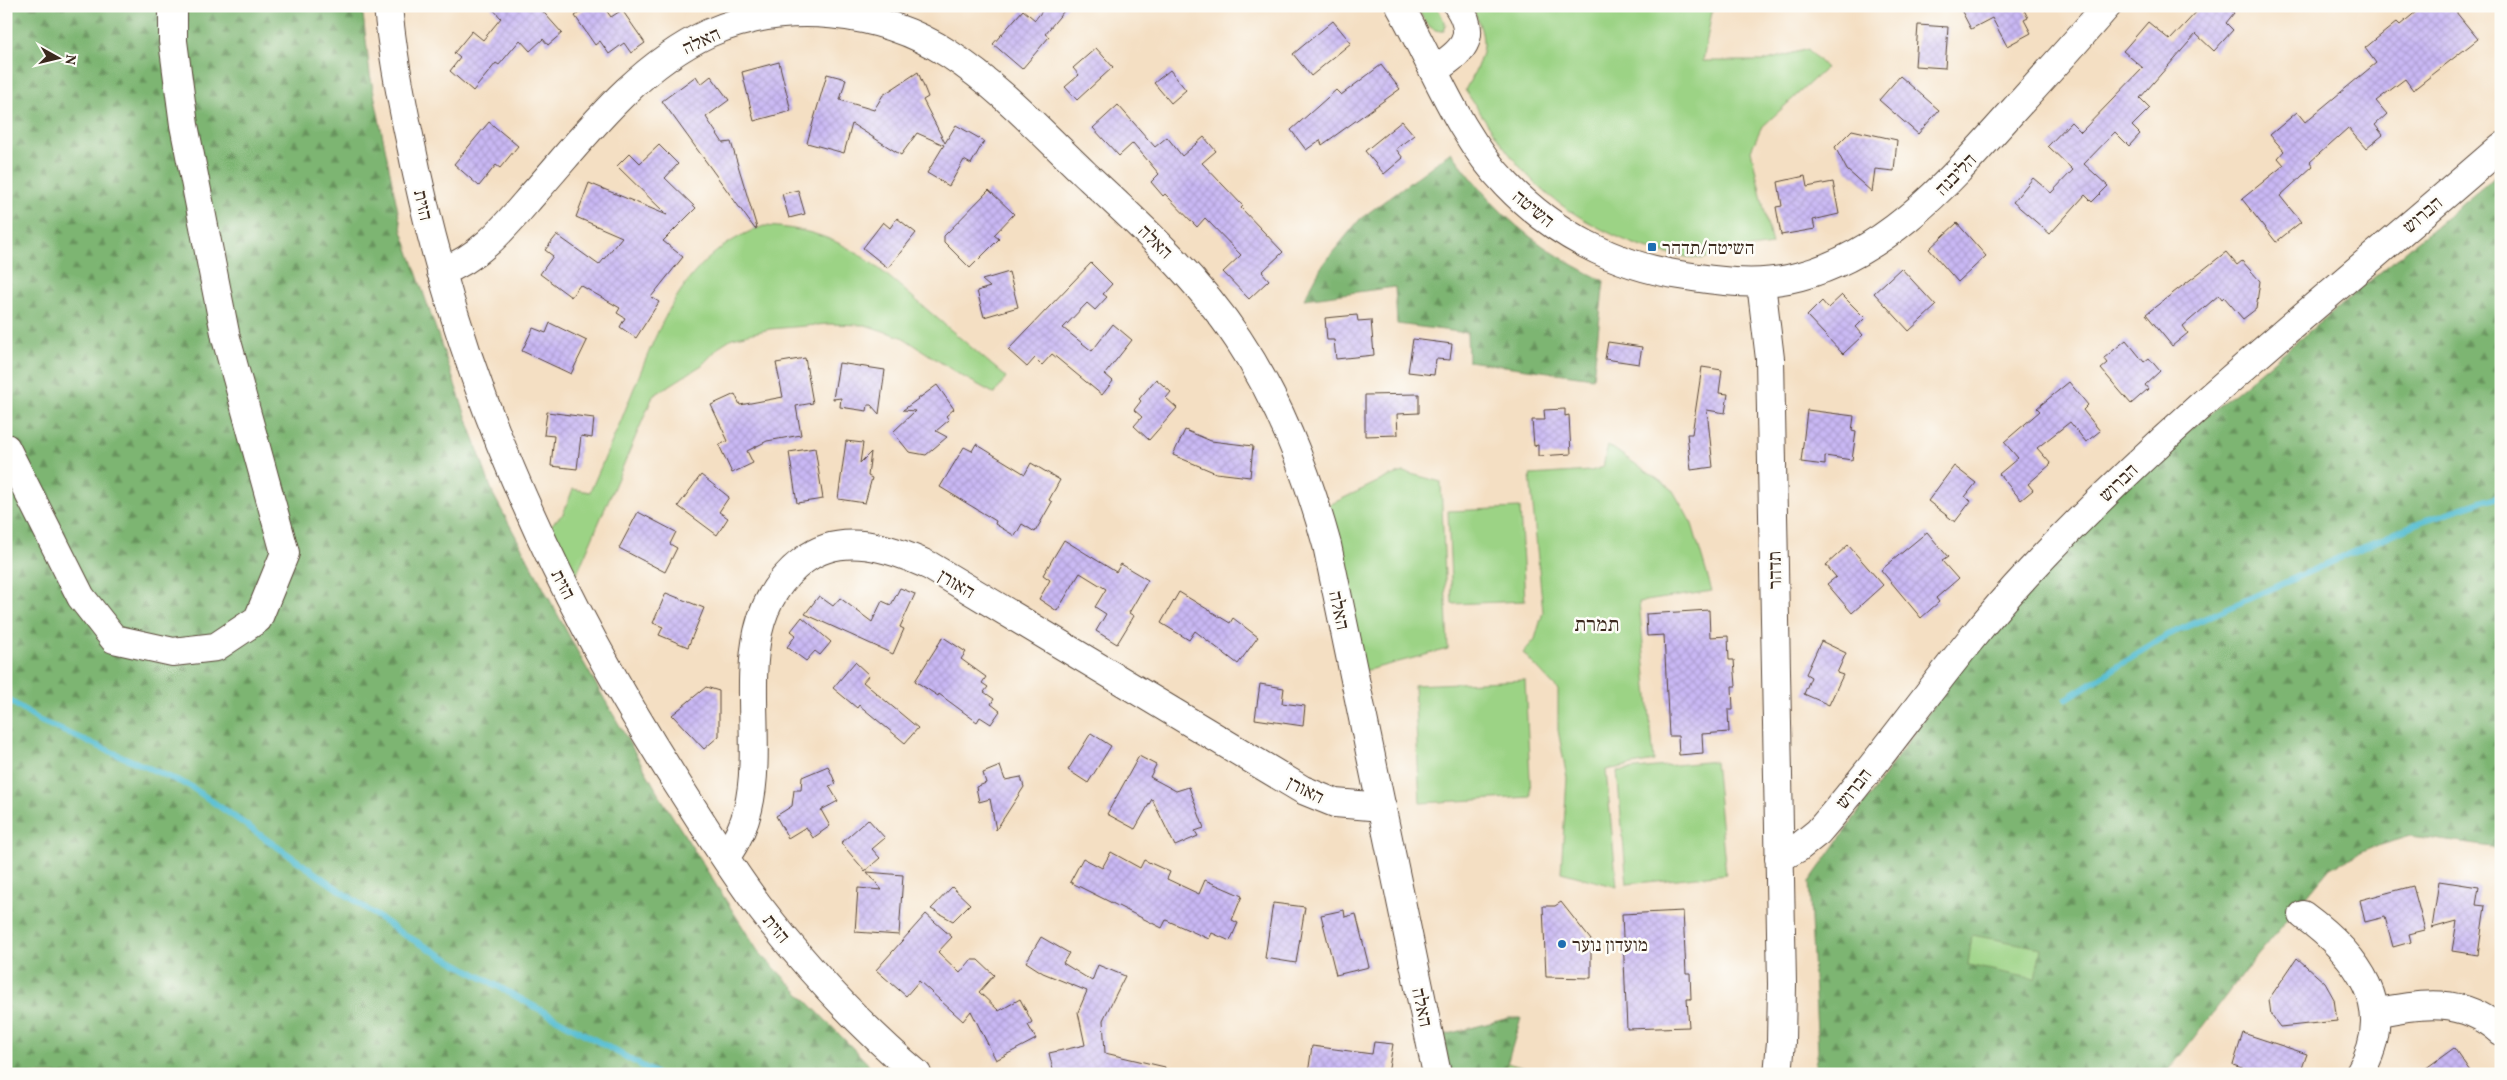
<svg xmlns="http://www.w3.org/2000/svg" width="2507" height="1080" viewBox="0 0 2507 1080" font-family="Vollkorn,'Frank Ruhl Libre',serif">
  <defs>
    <pattern id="forest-firs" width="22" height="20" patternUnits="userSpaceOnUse" patternTransform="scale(1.25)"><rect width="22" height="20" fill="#7db572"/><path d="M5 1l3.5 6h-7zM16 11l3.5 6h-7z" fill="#68935d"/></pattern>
    <pattern id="building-cross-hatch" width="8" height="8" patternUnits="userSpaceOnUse" patternTransform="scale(1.25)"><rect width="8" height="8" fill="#c9b8f4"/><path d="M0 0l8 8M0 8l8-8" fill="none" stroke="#ae9ed1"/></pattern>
  </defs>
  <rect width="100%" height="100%" fill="#fdfcf7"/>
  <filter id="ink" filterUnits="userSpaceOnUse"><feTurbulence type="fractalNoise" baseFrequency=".02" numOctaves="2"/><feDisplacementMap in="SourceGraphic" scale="10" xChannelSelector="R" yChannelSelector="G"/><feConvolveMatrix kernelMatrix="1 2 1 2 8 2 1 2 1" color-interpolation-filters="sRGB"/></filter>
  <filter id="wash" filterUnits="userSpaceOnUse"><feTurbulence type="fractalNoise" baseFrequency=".0096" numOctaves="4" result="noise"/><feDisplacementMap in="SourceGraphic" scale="20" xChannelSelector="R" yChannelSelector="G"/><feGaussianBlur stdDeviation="1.12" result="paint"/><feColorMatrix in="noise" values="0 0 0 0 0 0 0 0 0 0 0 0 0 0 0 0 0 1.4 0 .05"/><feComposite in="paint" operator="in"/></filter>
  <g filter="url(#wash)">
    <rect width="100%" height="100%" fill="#f4dfc3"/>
    <g fill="url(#forest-firs)" stroke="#5c7048">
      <path d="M6,6H362L370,74L402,231L493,494L581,658L661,798L758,951L878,1074H6Z"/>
      <path d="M1451,152C1464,168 1477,186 1492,202C1523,236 1563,261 1604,281L1593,378L1468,361L1467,333L1397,324L1395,287L1304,299L1323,264L1360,219Z"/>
      <path d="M2501,172V852L2492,847L2411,836L2371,848L2330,868L2244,972L2166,1074H1813L1818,1051L1809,882L2017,588L2118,490Z"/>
      <path d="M1509,1018H1521L1504,1074H1449L1444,1035Z"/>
    </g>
    <g fill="#9cd385" stroke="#6c7e52">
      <path d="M1416,6H1437L1446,25L1444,31C1428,32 1423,18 1416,6Z"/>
      <path d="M1471,6H1713L1703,61H1764L1808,49L1826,68L1761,128L1751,150L1772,245L1715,253L1704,259C1689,257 1673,256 1659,252C1623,243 1572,216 1545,192C1512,164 1489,125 1465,90C1484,55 1491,43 1471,6Z"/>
      <path d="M764,226C839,229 871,261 924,307C952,331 979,354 1006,377L995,394L960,375L902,337L865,325L828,324L770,329L732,338L721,345L702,365L653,396L576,576L551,525L563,514L573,489L590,492C604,459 619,427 632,393C661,322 685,253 764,226Z"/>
      <path d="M1608,445L1672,489L1692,524L1712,591L1639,602L1654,761L1606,770L1617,887L1561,872L1567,778L1558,730V690L1523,653L1535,639L1543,612L1530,475L1591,471L1603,467Z"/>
      <path d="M1404,472L1441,482L1448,649L1364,671L1327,506L1390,476Z"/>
      <path d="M1520,508L1525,601L1452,604L1448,511Z"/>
      <path d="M1525,680L1531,797L1420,803L1414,685Z"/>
      <path d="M1715,761L1726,874L1627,884L1617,771Z"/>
      <path d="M1972,935L2041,948L2035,979L1968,965Z"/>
      <path d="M1507,1063L1546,1074H1504Z"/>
    </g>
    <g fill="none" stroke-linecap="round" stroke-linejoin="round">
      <g stroke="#55bdd2" stroke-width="6">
        <path d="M6,698L38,720L190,786L401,933L655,1073"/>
        <path d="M2066,699L2168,635L2420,522L2501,495"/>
      </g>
    </g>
    <g id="blocks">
      <g fill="url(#building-cross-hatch)">
        <path d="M490,6H538L562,33L548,45L543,39L530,51L520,40L499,65L496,63L473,91L450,71L460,58L454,53L472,31L483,40L501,18Z"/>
        <path d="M589,6H603L611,17L622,10L645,43L631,53L624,43L609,54L600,41L595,45L575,16Z"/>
        <path d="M1046,6H1068L1045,34L1049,37L1022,69L993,44L1023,10L1035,20Z"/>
        <path d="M1959,6H2022L2028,18L2024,20L2031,33L2007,46L1992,18L1971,29Z"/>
        <path d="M2202,6H2226L2234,13L2226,23L2233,30L2214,51L2196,34L2140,98L2150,108L2132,126L2140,134L2129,146L2115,132L2084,164L2108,186L2092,202L2085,195L2050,234L2013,202L2033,178L2051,193L2073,170L2048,146L2071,122L2081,132L2143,68L2123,51L2148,22L2170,40Z"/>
        <path d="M2423,6H2451L2478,39L2413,90L2405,79L2376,101L2387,114L2375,125L2383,135L2366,149L2348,128L2310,162L2313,166L2280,196L2301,222L2276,242L2242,199L2284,165L2278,158L2284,151L2270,135L2297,112L2305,122L2376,63L2365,48L2397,22L2400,25Z"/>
        <path d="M1333,21L1351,43L1311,76L1293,54Z"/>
        <path d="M1918,25L1948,27L1945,68L1915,66Z"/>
        <path d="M1096,48L1113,67L1077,100L1065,87L1079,75L1073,68Z"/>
        <path d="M779,62L791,111L754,121L742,72Z"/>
        <path d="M1381,65L1400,89L1322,145L1320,140L1306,150L1291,130L1336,90L1341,95Z"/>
        <path d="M1170,70L1186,90L1171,103L1154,83Z"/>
        <path d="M918,72L928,97L923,100L945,143L956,125L984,141L971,164L964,160L949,186L927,173L944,145L917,133L901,155L852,124L844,153L807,143L827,74L846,79L840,100L874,110L883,95Z"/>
        <path d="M696,76L701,84L711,76L729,100L706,117L723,143L731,142L757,228L755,229L662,101Z"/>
        <path d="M1900,76L1939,110L1918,134L1879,100Z"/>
        <path d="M1118,105L1155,147L1167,137L1182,156L1204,137L1216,151L1202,163L1243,206L1241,208L1283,252L1262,272L1269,280L1249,299L1223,272L1241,255L1205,218L1197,227L1165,194L1163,196L1151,182L1159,174L1133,143L1119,156L1093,128Z"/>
        <path d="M1402,121L1414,135L1396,149L1403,158L1384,174L1365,151Z"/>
        <path d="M489,122L518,146L500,168L496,165L479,186L454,164Z"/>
        <path d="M1852,130L1897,140L1894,171L1875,169L1872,192L1847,170L1835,147Z"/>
        <path d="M659,145L678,164L665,178L696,208L663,241L683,257L651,297L659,302L636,338L620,327L625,318L617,313L620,308L580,285L571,297L540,274L553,256L545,250L557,235L599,265L622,237L576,217L589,183L667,215L617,166L630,153L640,163Z"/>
        <path d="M1805,176L1807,187L1833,182L1839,214L1813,220L1815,229L1781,235L1776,207L1782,206L1778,182Z"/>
        <path d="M798,190L805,214L789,218L782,194Z"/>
        <path d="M989,190L1014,214L994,235L999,239L970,268L944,242V236Z"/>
        <path d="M897,218L916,233L888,268L863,248L883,222L890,228Z"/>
        <path d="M1957,223L1986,256L1958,282L1929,249Z"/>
        <path d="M2226,252L2237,265L2242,261L2260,281L2256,309L2243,319L2224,297L2222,299L2219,295L2183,326L2188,333L2172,346L2146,314Z"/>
        <path d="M1091,263L1112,284L1103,294L1107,297L1095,310L1087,303L1063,328L1092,351L1113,324L1132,340L1105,374L1113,381L1102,395L1052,354L1042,365L1035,358L1027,367L1008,350Z"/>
        <path d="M1901,268L1936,306L1909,331L1874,293Z"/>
        <path d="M1009,272L1018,307L984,317L977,291L990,287L982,280Z"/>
        <path d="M1842,295L1865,318L1856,327L1863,335L1843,354L1807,316L1822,301L1828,308Z"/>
        <path d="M1357,315L1358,321L1371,320L1374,355L1336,359L1334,340H1327L1325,318Z"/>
        <path d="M550,323L587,341L571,374L522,351L533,328L546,333Z"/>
        <path d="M1413,339L1452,344L1450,360L1436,359L1434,375L1408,372Z"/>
        <path d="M2126,340L2144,362L2149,358L2160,371L2145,385L2148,389L2131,404L2101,369L2108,363L2104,358Z"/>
        <path d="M1608,342L1642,347L1639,364L1605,359Z"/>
        <path d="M805,358L813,403L796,406L801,435L767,441L747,451L753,463L732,473L719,445L728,441L711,405L735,394L740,405L783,397L776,363Z"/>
        <path d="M839,363L885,370L879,414L871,405H868L867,411L840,407L841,398L833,399Z"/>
        <path d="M1702,367L1722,370L1719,393L1728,394L1725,413L1707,410L1713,467L1691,470L1687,434H1692Z"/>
        <path d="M1156,379L1171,392L1166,398L1177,408L1149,440L1134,426L1142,417L1134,410L1141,401L1139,399Z"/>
        <path d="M2069,382L2088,405L2083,410L2100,431L2086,442L2070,422L2037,448L2051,464L2028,484L2033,490L2021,500L1999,474L2018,458L2004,442L2040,411L2037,408Z"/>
        <path d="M937,385L954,409L946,416L949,420L936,431L947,437L926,455L909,452L893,432L915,411L903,410Z"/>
        <path d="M1419,394V413L1397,414L1398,435L1365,436V395Z"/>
        <path d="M1565,409V416L1569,415L1571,454L1538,456V445L1534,446L1532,420H1545L1544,410Z"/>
        <path d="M1807,410L1854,416L1852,431L1856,432L1852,460L1825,456V465L1801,462Z"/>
        <path d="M547,412L594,418L592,438L581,436L577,469L551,466L554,436L544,435Z"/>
        <path d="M1185,430L1211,441L1253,446L1250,477L1216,473L1173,455Z"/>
        <path d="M846,441L863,443L860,463L871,452L868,476L872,478L865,503L838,499Z"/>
        <path d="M976,444L1025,474L1031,463L1060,480L1049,500L1052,502L1035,532L1022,524L1015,536L995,524L996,521L940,487L964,447L972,451Z"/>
        <path d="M815,448L823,499L797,503L789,452Z"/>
        <path d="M1954,466L1976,483L1965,497L1971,501L1955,522L1928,501Z"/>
        <path d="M701,475L729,497L719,512L728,518L717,535L678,506Z"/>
        <path d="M638,512L676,532L670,544L677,548L665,572L619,548Z"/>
        <path d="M1927,532L1948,557L1942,561L1958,579L1936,598L1939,602L1921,618L1881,570Z"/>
        <path d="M1064,540L1116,572L1121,564L1148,580L1129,613L1134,616L1117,644L1096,631L1106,614L1095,607L1106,589L1080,573L1057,611L1039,599L1050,580L1043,575Z"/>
        <path d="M1848,545L1883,585L1852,613L1827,584L1836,577L1826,565Z"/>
        <path d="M900,588L915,594L900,627L904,629L893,654L805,614L819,596L833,606L840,598L872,622L882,601L891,605Z"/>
        <path d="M1179,592L1230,623L1233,618L1258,637L1238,664L1195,631L1189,640L1161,623Z"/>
        <path d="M666,593L704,608L688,647L659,635L663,627L653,623Z"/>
        <path d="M1709,610L1710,637L1728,636L1729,660H1734L1736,686H1732L1733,710H1728L1729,732L1702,734L1703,753L1679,755L1678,736H1669L1664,635L1647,636L1646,614Z"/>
        <path d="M802,617L831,642L820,655L815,651L806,661L787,647L796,635L791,631Z"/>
        <path d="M943,637L966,652L961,659L986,677L982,683L988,687L984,692L994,699L991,704L1000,711L991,724L980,717L977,722L939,694L938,696L915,681Z"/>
        <path d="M1821,641L1846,653L1837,673L1843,675L1829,705L1804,694L1811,677L1806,674Z"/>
        <path d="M855,662L869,675L863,682L918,728L905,743L859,705L857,708L833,688Z"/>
        <path d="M1260,684L1284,688L1282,703L1305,706L1303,726L1255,719Z"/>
        <path d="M706,687L719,691V736L704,749L672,715Z"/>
        <path d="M1091,733L1111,746L1088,783L1068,770Z"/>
        <path d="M1139,756L1156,765L1150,777L1176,791L1189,787L1204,828L1195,831L1198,836L1175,846L1152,799L1135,829L1107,814Z"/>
        <path d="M828,766L836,784L829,786L838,801L821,810L830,826L813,838L806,827L788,838L776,816L792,806L794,790H801L802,777Z"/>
        <path d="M1000,766L1005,780L1021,777L1024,787L996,830L990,799L979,802L976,787L986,783L983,773Z"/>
        <path d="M868,819L885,838L872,849L880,858L865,871L841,843Z"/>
        <path d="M1111,852L1140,868L1144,860L1170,872L1167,879L1199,894L1205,880L1242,896L1232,920L1238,923L1230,941L1212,933L1209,939L1166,920L1162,928L1070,882L1083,858L1102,868Z"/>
        <path d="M867,872L903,875L899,935L855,932L858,888L882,890Z"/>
        <path d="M2439,881L2479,887L2476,905L2485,906L2478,955L2452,951L2457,921L2432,928Z"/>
        <path d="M2413,886L2425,930L2409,934L2411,942L2393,947L2385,917L2365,922L2360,900Z"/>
        <path d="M952,887L970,904L953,921L931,909Z"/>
        <path d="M1561,902L1591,940V978L1546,977L1543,906H1555Z"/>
        <path d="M1273,903L1305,907L1296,963L1265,958Z"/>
        <path d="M1344,910L1345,917L1356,914L1369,967L1336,975L1321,915Z"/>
        <path d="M1683,911L1686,973H1690L1691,999H1687L1689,1027L1627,1029L1622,914Z"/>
        <path d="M926,914L952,937L938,952L960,973L971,960H978L994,975L979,992L999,1011L1020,999L1032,1022L1028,1025L1036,1039L996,1060L971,1011L963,1021L919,981L906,996L876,970Z"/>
        <path d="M1041,937L1069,953L1063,963L1092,981L1098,965L1125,976L1103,1020L1105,1053L1165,1067L1164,1074H1054L1049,1053L1085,1045L1078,1012L1087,991L1043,973L1026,962Z"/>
        <path d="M2297,958L2325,983L2334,999L2337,1021L2280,1027L2271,1015L2269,999Z"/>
        <path d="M2243,1033L2307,1054L2300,1074H2260L2233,1065Z"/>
        <path d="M1374,1042L1393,1044L1388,1074H1308L1312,1046L1372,1054Z"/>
        <path d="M2454,1048L2472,1074H2418Z"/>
      </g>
    </g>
  </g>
  <g filter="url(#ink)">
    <use href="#blocks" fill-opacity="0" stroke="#574537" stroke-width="1"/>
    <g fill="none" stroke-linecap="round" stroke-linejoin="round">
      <defs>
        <g id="minor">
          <path d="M388,6C392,53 401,99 411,145C457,377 552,589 680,788C705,827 730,868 758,905C805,966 858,1024 917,1074"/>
          <path d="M1400,6C1434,66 1458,135 1507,185C1553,233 1614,265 1680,275C1716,281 1752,286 1788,279C1883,260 1951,180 2012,112C2044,77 2076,42 2107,6"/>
          <path d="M1434,70C1461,53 1479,38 1458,6"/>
          <path d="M441,272C482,257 507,224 535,192C587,133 636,67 709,33C784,0 880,9 949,54C1000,87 1042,133 1085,174C1140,225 1196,276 1238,339C1280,402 1307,472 1327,545L1437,1074"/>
          <path d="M1761,283L1770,359L1782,984L1781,1042L1778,1074"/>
          <path d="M726,857C736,842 744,827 748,809C768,726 723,620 804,560C842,531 891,548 930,566L1303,790L1335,803L1382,807"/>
          <path d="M1779,858L1798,848L1818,832C1892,747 1953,653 2030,571C2175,416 2342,286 2501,147"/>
          <path d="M2303,915C2356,954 2400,1008 2359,1074"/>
          <path d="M2375,1013C2421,1003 2463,997 2501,1031"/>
        </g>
        <path id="major" d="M6,448L81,597L114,639L173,652L216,647L258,619L285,553L226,338L184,125L173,41V6"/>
      </defs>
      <use href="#minor" stroke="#574537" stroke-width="30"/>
      <use href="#major" stroke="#574537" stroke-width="30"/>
      <use href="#minor" stroke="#fff" stroke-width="28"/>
      <use href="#major" stroke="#fff" stroke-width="28"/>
    </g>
  </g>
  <g fill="#1f6fb2" stroke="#fdfcf7" stroke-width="2">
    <rect x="1647" y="242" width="10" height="10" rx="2.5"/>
    <circle cx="1562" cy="944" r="5"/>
  </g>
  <g text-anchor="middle" stroke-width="5" stroke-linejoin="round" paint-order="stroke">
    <g font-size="19" fill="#3b2a1e" stroke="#fdfcf7">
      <text transform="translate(701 40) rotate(-25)" y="7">האלה</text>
      <text transform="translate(1955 174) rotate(-46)" y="7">הליבנה</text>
      <text transform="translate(424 205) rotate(77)" y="7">הזית</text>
      <text transform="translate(1534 208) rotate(39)" y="7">השיטה</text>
      <text transform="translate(2422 214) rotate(-40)" y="7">הברוש</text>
      <text transform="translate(1156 241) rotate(45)" y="7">האלה</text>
      <text transform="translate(2118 482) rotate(-44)" y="7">הברוש</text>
      <text transform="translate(1774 570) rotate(-91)" y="7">תדהר</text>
      <text transform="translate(957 583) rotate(31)" y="7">האורן</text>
      <text transform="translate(564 584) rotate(63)" y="7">הזית</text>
      <text transform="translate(1340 610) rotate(78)" y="7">האלה</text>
      <text transform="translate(1853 788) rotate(-52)" y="7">הברוש</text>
      <text transform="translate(1306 789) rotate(27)" y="7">האורן</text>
      <text transform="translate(777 928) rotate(51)" y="7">הזית</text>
      <text transform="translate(1423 1007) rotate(78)" y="7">האלה</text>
    </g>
    <g font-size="19" fill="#3b2a1e" stroke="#fdfcf7" text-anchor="start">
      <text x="1662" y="254">השיטה/תדהר</text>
      <text x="1572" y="951">מועדון נוער</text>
    </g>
    <g font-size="21" fill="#3b2a1e" stroke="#fdfcf7">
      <text x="1597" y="631">תמרת</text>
    </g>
  </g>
  <rect width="2507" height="1080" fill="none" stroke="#fdfcf7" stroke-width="25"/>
  <g transform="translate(58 58) rotate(98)" stroke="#fdfcf7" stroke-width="4" paint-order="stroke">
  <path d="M0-4L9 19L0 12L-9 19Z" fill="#3b2a1e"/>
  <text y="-8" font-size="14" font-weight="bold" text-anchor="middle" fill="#3b2a1e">N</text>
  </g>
</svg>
